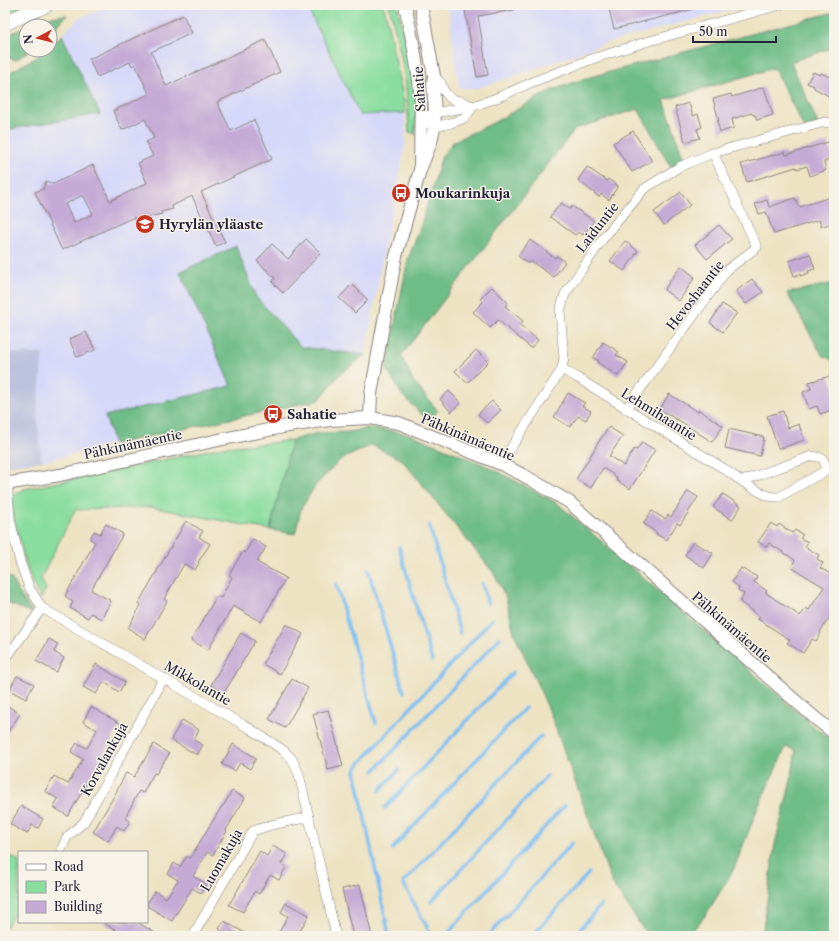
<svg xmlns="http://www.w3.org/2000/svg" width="839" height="941" viewBox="0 0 839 941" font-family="'Libre Caslon Text',serif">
  <rect width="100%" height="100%" fill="#f7f3e8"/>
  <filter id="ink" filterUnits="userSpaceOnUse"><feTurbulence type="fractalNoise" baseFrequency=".025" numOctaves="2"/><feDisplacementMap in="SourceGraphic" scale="8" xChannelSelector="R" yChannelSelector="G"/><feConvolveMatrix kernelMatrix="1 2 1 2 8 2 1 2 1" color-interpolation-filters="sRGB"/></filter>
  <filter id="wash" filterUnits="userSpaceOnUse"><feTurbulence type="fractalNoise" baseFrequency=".012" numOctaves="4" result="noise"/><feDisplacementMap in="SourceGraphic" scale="16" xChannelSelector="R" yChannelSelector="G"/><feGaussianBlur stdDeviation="0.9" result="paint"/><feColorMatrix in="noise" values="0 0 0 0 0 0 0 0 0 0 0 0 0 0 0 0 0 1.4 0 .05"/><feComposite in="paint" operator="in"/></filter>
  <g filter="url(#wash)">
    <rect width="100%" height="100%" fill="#ede3c3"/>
    <g fill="#d5d8f9">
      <path d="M111,5H306L360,114L405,113L406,140L397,190L387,234L365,355L301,347L256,297L236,246L180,272L232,386L105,416L114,444L71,455L42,461L37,414L43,354L5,353V130L100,114L62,35L79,18Z"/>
      <path d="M448,5H749L609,42L524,73L474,89L459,88Z"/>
    </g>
    <path fill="#bdc3de" d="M5,353L43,354L37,414L42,461L5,466Z"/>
    <g fill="#89dd9f" stroke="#56806d">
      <path d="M10,5H26L5,15V7Z"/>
      <path d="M306,5H383L385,10L404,102L405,113L360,115Z"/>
      <path d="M389,5H397L409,59L416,101L415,134L409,132C408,114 407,97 405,79C401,54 395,29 389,5Z"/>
      <path d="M292,440L270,530L150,507L75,510L41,578L46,589L41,598L33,585L25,561L14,518L12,496L24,489L100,474L223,447L271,443Z"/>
      <path d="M5,853L19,861V905L6,927H5Z"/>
    </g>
    <g fill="#6ebc86" stroke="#486f60">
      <path d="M834,12V47L791,62L818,124L804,128L774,68L664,100L686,165L673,171L638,109L575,129L401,356L413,381L438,411L428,421L402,395L386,368L408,259L419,231L442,156L454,141L491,124L548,92L583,79Z"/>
      <path d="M67,15L50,34V26H28L50,17Z"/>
      <path d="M26,27V50H30L16,60L5,57V36Z"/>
      <path d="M62,35L100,114L5,130V86L7,82V74L40,55L45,50H50V46Z"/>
      <path d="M236,246L256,297L301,347L365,355L339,375L319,400L114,444L105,416L231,386L180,272Z"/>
      <path d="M834,283V361L822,355L787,293Z"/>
      <path d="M370,428L410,434L491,468L557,503L817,729L834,742V936H762L775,844L791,780L796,750L786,747L759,805L733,871L705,916L688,936H648L612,883L549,710L514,633L506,598L493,572L402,460L372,445L340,460L315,486L301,509L295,534L270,530L292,440L317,433L348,432Z"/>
      <path d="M5,576L12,579L16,588L32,613L5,602Z"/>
    </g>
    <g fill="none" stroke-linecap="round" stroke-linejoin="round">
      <g stroke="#7dbef2" stroke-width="3.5">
        <path d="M429,525L460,633"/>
        <path d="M399,547L432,661"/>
        <path d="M368,569L404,692"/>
        <path d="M336,584L376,723"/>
        <path d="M482,584L488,604"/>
        <path d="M374,771L500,638"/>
        <path d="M380,790L399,770"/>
        <path d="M385,808L513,672"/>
        <path d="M392,849L525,708"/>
        <path d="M431,902L547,776"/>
        <path d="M448,933L565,805"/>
        <path d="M389,936L355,770L361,762L492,619"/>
        <path d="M432,936L403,883L541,736"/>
        <path d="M488,936L572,843"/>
        <path d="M532,936L589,873"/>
        <path d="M574,936L601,905"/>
      </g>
    </g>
    <g id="blocks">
      <g fill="#c5aad5" fill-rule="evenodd">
        <path d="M464,5H513L514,10L478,16L488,75L477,77Z"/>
        <path d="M608,5H698V8L614,29Z"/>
        <path d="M183,15L192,33L151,52L166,86L265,40L280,72L217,102L231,131L254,120L272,159L201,192L225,242L216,246L192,196L172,206L173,209L161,212L162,214L149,217L150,220L136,222L134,217L62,250L35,192L43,189L46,181L53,184L93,165L110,201L147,183L138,163L153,156L146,142L154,138L145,119L122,130L113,111L149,94L135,64L132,66L130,62L97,77L89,59ZM83,195L93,214L74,223L65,204Z"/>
        <path d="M813,72L820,75L821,73L834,79V99L814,88V86L807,83Z"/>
        <path d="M764,87L773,115L757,120L755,115H753L752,113L732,119L734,128L720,132L717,121H719L713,99L731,94L732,97Z"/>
        <path d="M689,103L693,116L698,114L702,127L697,129L700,138L685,142L675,107Z"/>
        <path d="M633,131L652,161L632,172L613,143Z"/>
        <path d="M828,142L833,158L824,162L826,170L810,176L807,166L797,169L796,167L747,182L741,164L785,152L786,155Z"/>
        <path d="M587,167L607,181L608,179L618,186L609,200L601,194L599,197L578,180Z"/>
        <path d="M681,192L690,205L664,225L654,212Z"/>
        <path d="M834,196V222L821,227L819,220L774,234L766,212L759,214L755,204L767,200L769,207L795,198L799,207Z"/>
        <path d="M561,203L570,209L572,206L594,221L583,235L579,232L575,235L550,217Z"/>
        <path d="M719,225L732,239L707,259L695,245Z"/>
        <path d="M306,239L321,253L283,293L272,282L275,278L257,261L272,244L288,259Z"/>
        <path d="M530,240L555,258L557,256L565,262L554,277L532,262L527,263L518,256Z"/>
        <path d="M625,241L638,251L624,271L610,261Z"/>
        <path d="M810,254L815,269L808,271L809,273L800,276V274L794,276L789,261Z"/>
        <path d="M681,266L695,277L679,301L664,290Z"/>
        <path d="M752,279L763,292L746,304L736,291Z"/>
        <path d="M352,284L368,300L355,313L339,298Z"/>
        <path d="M492,287L508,303L505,306L523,321L520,325L538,340L531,348L498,320L490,328L473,312L483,302L480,299Z"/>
        <path d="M722,304L737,313L723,332L710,323Z"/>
        <path d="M86,332L95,350L77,357L69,339Z"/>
        <path d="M603,342L619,352L616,355L628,362L618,376L598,363L599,361L593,358Z"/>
        <path d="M476,350L488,362L467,383L455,371Z"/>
        <path d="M830,376L834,388V407L832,408V410L820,414L817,406L809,409L803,392L811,389L809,382Z"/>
        <path d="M449,391L461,403L451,412L440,399Z"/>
        <path d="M568,393L585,403L582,406L591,411L586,420L578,416L570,427L554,417Z"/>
        <path d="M669,394L698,412L699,410L723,426L712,442L677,419V420L660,409Z"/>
        <path d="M492,401L501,410L487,423L478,414Z"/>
        <path d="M783,411L788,428L799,424L804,440L782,448H778L767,416Z"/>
        <path d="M609,427L623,436L609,456L624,466L634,449L637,450L642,442L655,450L630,489L616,480L617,477L603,468L591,488L576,479L596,447H595Z"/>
        <path d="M729,429L764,437L760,456L725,448Z"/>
        <path d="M688,491L698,497L680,525L677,523L667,540L656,534L657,533L643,523L652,511L665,519L668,515L671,517Z"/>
        <path d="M723,494L741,506L732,520L713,507Z"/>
        <path d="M186,521L203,531L199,537L210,544L198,562L199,563L195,570L184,564L164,599L167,601L145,639L128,628L141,605L138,604Z"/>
        <path d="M771,523L777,527L779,524L792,533L795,530L803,535L800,538L808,542L805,547L819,555L817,559L823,563L820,568L834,576V611L820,632L821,633L816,641L812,639L803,653L787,643L790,640L758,619L760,617L740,602L744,594L738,590L739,587L732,582L741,568L757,577L754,582L767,591L766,593L800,616L806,608L809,610L824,587L791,567L795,560L769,543L767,547L758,542Z"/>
        <path d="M106,524L123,534L91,590L111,601L101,619L91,613L88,618L70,608L73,602L65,596L95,542L90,539L94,531L100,534Z"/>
        <path d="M253,539L266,547L257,562L286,578L261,622L233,606L208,650L191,640L217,596L221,598L232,577L229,575L243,551L245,553Z"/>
        <path d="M693,542L713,553L704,568L685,555Z"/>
        <path d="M286,624L303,634L280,674L263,664Z"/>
        <path d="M241,633L255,641L224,693L211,685Z"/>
        <path d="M49,639L58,644L54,652L64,658L56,672L36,661Z"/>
        <path d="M96,664L125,682L119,692L104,682L96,694L83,687Z"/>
        <path d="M17,676L34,684L26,699L9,690Z"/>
        <path d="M292,679L308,688L285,728L269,719Z"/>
        <path d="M5,704L20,714L5,736Z"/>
        <path d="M91,707L121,724L68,816L53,807L58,799L45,791L54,776L68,784L83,759L71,752L77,743L87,748L97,730L83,722Z"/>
        <path d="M328,710L343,766L328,770L313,714Z"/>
        <path d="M182,720L199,730L194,740L203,745L197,755L171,740Z"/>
        <path d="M154,744L169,754L156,774L154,773L143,793L139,791L125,818L130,821L124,831L117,826L108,841L93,832L113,798L126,773L134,777Z"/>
        <path d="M233,744L256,758L250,769L240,763L235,771L222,764Z"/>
        <path d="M232,791L245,798L226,830L227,831L213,855L207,852L193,876L206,884L201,893L192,888L172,921L147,906V904L155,891L166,898L178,880L168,874L174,863L180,867L187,856L190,858L222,806H223Z"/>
        <path d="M21,806L43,819L38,828L32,825L27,834L10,824Z"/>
        <path d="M273,846L287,854L281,864L286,867L279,880L270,875L259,894L255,891L243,912L229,905L260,851L267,856Z"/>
        <path d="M360,885L372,936H353L352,932L342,889Z"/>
        <path d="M286,903L309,915L297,936H277L288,916L281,912Z"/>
        <path d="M224,921L250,936H230L219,929Z"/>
        <path d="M102,922H137L160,936H121L115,932L116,930Z"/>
      </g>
    </g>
  </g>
  <g filter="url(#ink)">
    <use href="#blocks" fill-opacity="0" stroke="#88827f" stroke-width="1"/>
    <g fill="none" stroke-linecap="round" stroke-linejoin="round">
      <defs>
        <g id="minor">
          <path d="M434,76L441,83L444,91L450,98L454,100L460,101L473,106"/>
          <path d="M421,119L435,113L473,106L494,99L535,81L592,59L646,42L780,5"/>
          <path d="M421,119L434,127L451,123L465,118L473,106"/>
          <path d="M562,369L576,377L723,468C736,477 754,491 769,496C772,497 775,497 779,497L825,471C826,459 823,457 812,456L742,481"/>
          <path d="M626,409L727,270L757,247L713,153"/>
          <path d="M501,464L505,457L562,369L564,358L560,311L565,294L602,240L644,189L679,167L713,153L825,122L834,124"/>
          <path d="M7,484L10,519L20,562L29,587L42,608L249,728L283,750L292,759L299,774L336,936"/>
          <path d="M5,660L42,608"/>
          <path d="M62,848L67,837L84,822L159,687L163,678"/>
          <path d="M195,932L253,831L271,825L309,817"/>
        </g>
        <g id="tertiary">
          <path d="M405,5L414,49L419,80L421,101L420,165"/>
          <path d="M370,418L371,394L381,337L396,256L420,170L431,142L434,127L435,113L433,84L434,76L421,5"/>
          <path d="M5,484L60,475L223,439L288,426L330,420L370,418L399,423L501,464L525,476L569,502L726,640L815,718L834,733"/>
        </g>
        <path id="primary" d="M5,23L46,5"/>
      </defs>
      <use href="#minor" stroke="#88827f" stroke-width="10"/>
      <use href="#tertiary" stroke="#88827f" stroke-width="14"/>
      <use href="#primary" stroke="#88827f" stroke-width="16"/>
      <use href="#minor" stroke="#fff" stroke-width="9"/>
      <use href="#tertiary" stroke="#fff" stroke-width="12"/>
      <use href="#primary" stroke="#fff" stroke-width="15"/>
    </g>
  </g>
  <defs>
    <symbol id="bus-disc" viewBox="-11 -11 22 22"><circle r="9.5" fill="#c8321e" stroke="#f7f3e8"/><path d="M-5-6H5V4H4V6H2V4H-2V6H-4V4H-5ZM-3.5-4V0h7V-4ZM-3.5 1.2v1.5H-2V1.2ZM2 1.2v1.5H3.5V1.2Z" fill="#fff"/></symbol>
    <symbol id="school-disc" viewBox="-11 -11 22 22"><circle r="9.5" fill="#c8321e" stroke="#f7f3e8"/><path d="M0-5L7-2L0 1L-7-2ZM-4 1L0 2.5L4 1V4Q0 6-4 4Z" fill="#fff"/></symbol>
  </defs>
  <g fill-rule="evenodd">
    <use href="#bus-disc" x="390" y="182" width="22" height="22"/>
    <use href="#school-disc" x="134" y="213" width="22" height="22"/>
    <use href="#bus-disc" x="262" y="403" width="22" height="22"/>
  </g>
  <g text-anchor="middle" stroke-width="3" stroke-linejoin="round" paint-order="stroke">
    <g font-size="13" fill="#22223b" stroke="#f7f3e8">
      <text transform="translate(419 89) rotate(-94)" y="5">Sahatie</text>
      <text transform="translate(597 227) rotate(-52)" y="5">Laiduntie</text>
      <text transform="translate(695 295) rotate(-52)" y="5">Hevoshaantie</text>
      <text transform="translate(659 414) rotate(32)" y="5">Lehmihaantie</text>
      <text transform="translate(468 437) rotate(23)" y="5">Pähkinämäentie</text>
      <text transform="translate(133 444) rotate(-12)" y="5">Pähkinämäentie</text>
      <text transform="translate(732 627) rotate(41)" y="5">Pähkinämäentie</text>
      <text transform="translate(198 683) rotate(30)" y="5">Mikkolantie</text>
      <text transform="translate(104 759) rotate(-61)" y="5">Korvalankuja</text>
      <text transform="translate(221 860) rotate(-60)" y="5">Luomakuja</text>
    </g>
    <g font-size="13" font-weight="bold" fill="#22223b" stroke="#f7f3e8" text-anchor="start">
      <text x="415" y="198">Moukarinkuja</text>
      <text x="159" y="229">Hyrylän yläaste</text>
      <text x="287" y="419">Sahatie</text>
    </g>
  </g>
  <rect width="839" height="941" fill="none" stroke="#f7f3e8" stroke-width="20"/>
  <rect x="18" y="851" width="130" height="72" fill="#f7f3e8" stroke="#a29fa3"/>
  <rect x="26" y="864" width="20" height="6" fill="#ffffff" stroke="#a29fa3"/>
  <text x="54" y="871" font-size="12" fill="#22223b">Road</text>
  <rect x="26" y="881" width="20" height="12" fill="#89dd9f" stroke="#a29fa3"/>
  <text x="54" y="891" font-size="12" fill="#22223b">Park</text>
  <rect x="26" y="901" width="20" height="12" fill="#c5aad5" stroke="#a29fa3"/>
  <text x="54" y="911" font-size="12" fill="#22223b">Building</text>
  <g transform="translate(38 38) rotate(263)"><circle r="19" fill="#f7f3e8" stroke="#a29fa3"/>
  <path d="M0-3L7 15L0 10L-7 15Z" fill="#c8321e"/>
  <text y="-6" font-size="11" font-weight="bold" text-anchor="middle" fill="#22223b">N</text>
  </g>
  <path d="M693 36v6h83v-6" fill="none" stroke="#22223b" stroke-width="2"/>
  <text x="699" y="36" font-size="12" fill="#22223b" stroke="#f7f3e8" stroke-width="3" paint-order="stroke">50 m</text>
</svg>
